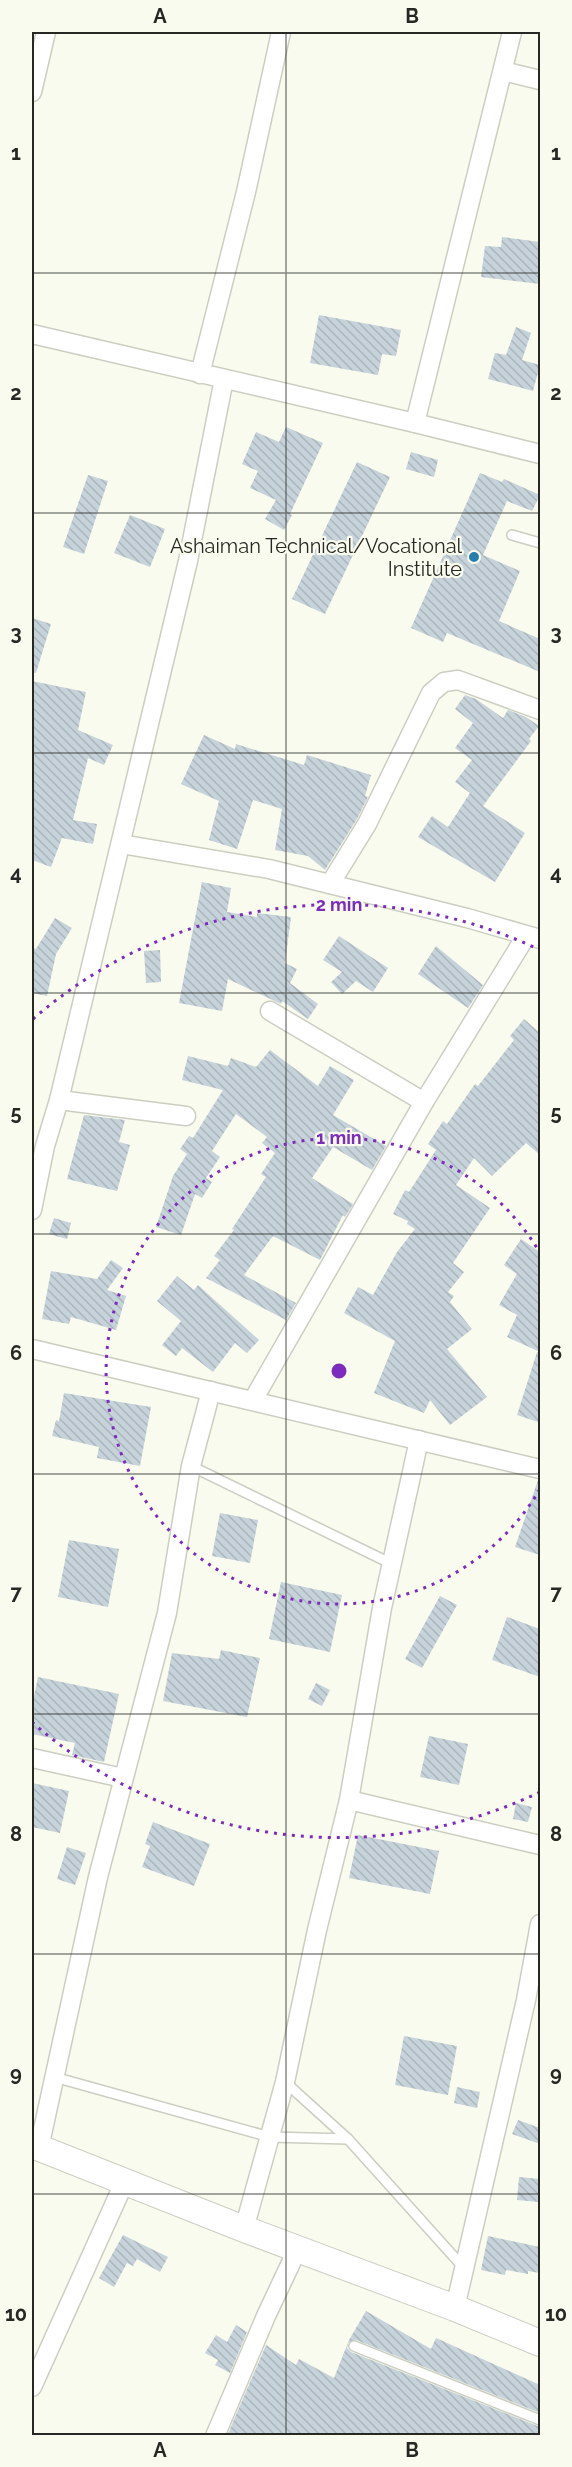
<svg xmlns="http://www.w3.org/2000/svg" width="572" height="2467" viewBox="0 0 572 2467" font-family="Raleway,sans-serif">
  <defs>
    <pattern id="building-back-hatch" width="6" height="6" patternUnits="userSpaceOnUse" patternTransform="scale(1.5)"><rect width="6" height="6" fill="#c7d3db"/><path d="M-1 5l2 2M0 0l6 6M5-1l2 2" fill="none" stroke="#abb5bc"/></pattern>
  </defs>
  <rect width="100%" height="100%" fill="#f9fbee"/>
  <g fill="url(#building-back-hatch)">
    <path d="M502,237L540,242V284L481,277L485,246L501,247Z"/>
    <path d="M319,315L401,330L396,356L382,354L378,375L310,363Z"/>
    <path d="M516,327L531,333L522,360L540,365L533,391L488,379L495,353L506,355Z"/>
    <path d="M286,427L323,443L290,514L292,515L284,530L265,519L276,500L250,488L258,471L242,464L256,432L279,442Z"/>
    <path d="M411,452L438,460L434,477L406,469Z"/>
    <path d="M357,462L390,477L325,614L292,599Z"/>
    <path d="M480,473L502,482L504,479L540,495L532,511L507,501L483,555L520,571L499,621L540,639V672L447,633L443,642L411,628Z"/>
    <path d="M88,475L108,481L84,554L63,547Z"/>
    <path d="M130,515L165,529L150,567L114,553Z"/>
    <path d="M32,618L51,624L36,673L32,672Z"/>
    <path d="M32,681L86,692L78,730L113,745L104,765L88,758L73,820L97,824L93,844L62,838L51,867L32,860Z"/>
    <path d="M465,695L476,699L503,718L508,710L526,717L539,726L529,739L531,741L483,806L525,833L495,882L418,837L432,816L448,827L470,793L455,782L472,760L455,748L473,723L455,709Z"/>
    <path d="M204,735L235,749L236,744L304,765L307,755L371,775L365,796L368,797L357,819L325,870L308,856L275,850L282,809L253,800L237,849L209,840L219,801L181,784Z"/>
    <path d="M202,882L231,888L227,912L257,917V913L291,917L285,963L297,969L290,983L318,1004L308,1019L282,1001L281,1004L228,979L222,1011L179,1003Z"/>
    <path d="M55,918L72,928L56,954L47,996L32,993V948L36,949Z"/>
    <path d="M339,936L388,968L373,992L356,981L342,994L331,982L342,972L323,960Z"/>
    <path d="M436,946L483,985L468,1008L418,974Z"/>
    <path d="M160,950L161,982L146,983L144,951Z"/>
    <path d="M524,1019L540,1033V1155L526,1143L492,1176L474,1158L456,1185L490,1208L453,1263L464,1272L448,1292L454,1296L450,1302L472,1329L447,1349L487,1397L450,1425L430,1400L424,1413L374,1393L395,1341L344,1313L358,1287L373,1295L397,1252L415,1229L407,1224L408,1221L393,1214L405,1190L409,1192L436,1150L428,1144L443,1121L447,1124L475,1084L478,1086L514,1040L510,1036Z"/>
    <path d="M270,1050L318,1086L330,1066L354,1080L333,1115L386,1146L372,1170L333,1147L312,1178L353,1204L345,1217L343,1215L320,1260L273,1236L244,1275L296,1303L286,1320L206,1278L220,1260L214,1256L234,1230L232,1229L266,1177L261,1174L275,1153L262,1143L267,1137L236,1114L212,1151L220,1157L206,1178L212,1182L202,1198L195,1194L181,1235L156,1227L173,1176L187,1154L180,1149L189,1136L193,1138L223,1090L182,1080L188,1056L228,1066L231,1058L256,1067Z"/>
    <path d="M84,1115L125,1120L119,1142L130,1145L117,1191L67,1179Z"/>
    <path d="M54,1218L71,1223L67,1239L49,1234Z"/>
    <path d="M521,1239L540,1252V1413L538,1422L517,1415L537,1352H540L507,1337L517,1315L499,1305L517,1274L504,1265Z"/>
    <path d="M111,1260L123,1268L107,1290L126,1296L116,1330L71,1317L69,1324L42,1319L51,1271L97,1279Z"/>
    <path d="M177,1276L194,1290L198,1285L259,1340L247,1353L235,1343L213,1372L182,1348L176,1356L162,1345L181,1321L157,1301Z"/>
    <path d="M64,1393L151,1407L140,1466L97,1458L99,1447L52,1436L56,1420L59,1421Z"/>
    <path d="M538,1480H540V1555L515,1547Z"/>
    <path d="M220,1513L258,1520L250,1563L212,1556Z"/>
    <path d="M69,1540L119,1549L108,1607L58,1597Z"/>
    <path d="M281,1582L342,1595L330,1652L269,1639Z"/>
    <path d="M440,1596L457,1605L422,1668L405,1659Z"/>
    <path d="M507,1617L540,1629V1677L492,1660Z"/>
    <path d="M221,1650L260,1658L247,1717L163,1701L172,1653L219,1659Z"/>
    <path d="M38,1677L119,1694L104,1762L72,1755L75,1743L32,1734V1706Z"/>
    <path d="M316,1683L330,1690L322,1706L308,1699Z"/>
    <path d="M429,1736L468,1744L459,1785L420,1777Z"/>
    <path d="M32,1783L69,1791L60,1833L32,1827Z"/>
    <path d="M516,1803L532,1807L528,1822L513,1819Z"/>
    <path d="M153,1822L210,1844L194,1886L142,1867L150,1846L145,1844Z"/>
    <path d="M358,1835L439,1851L430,1894L349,1878Z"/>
    <path d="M67,1847L86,1853L75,1885L57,1879Z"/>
    <path d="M404,2036L457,2046L448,2095L395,2085Z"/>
    <path d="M457,2087L480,2092L477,2108L454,2103Z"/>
    <path d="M518,2120L540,2128V2144L512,2134Z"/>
    <path d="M519,2177L540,2179L539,2202L517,2200Z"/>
    <path d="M123,2235L168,2257L160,2272L137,2259L133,2266L127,2263L114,2287L99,2278Z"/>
    <path d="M488,2236L540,2247V2273L528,2271V2274L506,2270L505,2275L481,2270Z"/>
    <path d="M366,2311L431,2349L436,2338L540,2385V2413L356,2340L348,2343L347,2348L351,2352L540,2427V2436H227L266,2345L296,2365L299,2359L334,2378L349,2340Z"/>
    <path d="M236,2325L247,2332L230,2373L215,2365L218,2360L205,2353L216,2335L227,2342Z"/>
  </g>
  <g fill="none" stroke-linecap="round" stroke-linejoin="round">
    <defs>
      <g id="service">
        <path d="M512,535L540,543"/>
        <path d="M191,1466L392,1564"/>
        <path d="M54,2077L270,2137L348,2139"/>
        <path d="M285,2082L348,2139L464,2268"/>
        <path d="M354,2346L540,2420"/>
      </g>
      <g id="minor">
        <path d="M503,71L540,80"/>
        <path d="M32,92L46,32"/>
        <path d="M32,334L415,423L540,454"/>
        <path d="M200,374L246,192L281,32"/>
        <path d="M415,423L512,32"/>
        <path d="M121,844L269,869L467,918L540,939"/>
        <path d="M330,884L367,824L431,693L444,682L458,680L540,710"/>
        <path d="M270,1011L424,1102"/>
        <path d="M59,1100L186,1116"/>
        <path d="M32,1210L45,1146L59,1100L188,561L224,379"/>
        <path d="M32,1349L540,1469"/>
        <path d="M253,1400L424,1102L526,936"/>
        <path d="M32,1758L123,1778"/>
        <path d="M349,1800L540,1845"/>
        <path d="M39,2148L98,1877L167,1613L191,1466L211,1391"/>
        <path d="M244,2229L285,2082L317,1930L349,1800L382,1608L419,1440"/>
        <path d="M455,2308L526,2000L540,1924"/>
        <path d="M32,2387L124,2183"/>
        <path d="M215,2436L266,2316L298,2248"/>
      </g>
      <path id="secondary" d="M32,2145L244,2229L455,2308L540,2343"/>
    </defs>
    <use href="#service" stroke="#cbcec1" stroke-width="12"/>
    <use href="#minor" stroke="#cbcec1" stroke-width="21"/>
    <use href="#secondary" stroke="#cbcec1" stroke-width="28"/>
    <use href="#service" stroke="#fff" stroke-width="9"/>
    <use href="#minor" stroke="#fff" stroke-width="18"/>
    <use href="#secondary" stroke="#fff" stroke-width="26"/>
  </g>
  <path fill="none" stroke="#272823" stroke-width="1.5" stroke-opacity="0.55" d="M286,32V2436M32,273H540M32,513H540M32,753H540M32,993H540M32,1234H540M32,1474H540M32,1714H540M32,1954H540M32,2194H540"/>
  <g fill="none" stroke="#7b2cbf" stroke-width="3" stroke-dasharray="3 6">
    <path d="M540 1489A233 233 0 1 1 540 1253"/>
    <path d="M540 1792A466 466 0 0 1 33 1723M33 1019A466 466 0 0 1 540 950"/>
  </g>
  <circle fill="#267ead" stroke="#f9fbee" stroke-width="2" cx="474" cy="557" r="6"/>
  <g text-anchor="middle" stroke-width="4.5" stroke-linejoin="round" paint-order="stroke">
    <g font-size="20" fill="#272823" stroke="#f9fbee" text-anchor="end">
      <text x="462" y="553">Ashaiman Technical/Vocational<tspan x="462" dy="23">Institute</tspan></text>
    </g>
  </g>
  <circle cx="339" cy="1371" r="9" fill="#7b2cbf" stroke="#f9fbee" stroke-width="3"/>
  <g font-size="18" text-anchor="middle" font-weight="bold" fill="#7b2cbf" stroke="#f9fbee" stroke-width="4.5" stroke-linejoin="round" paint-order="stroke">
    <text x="339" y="911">2 min</text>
    <text x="339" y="1144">1 min</text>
  </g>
  <rect width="572" height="2467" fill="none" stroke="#f9fbee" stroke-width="66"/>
  <rect x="33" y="33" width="506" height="2401" fill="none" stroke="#272823" stroke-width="2"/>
  <g font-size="20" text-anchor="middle" font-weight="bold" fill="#272823">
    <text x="160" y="23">A</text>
    <text x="412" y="23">B</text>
    <text x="16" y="160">1</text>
    <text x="556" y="160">1</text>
    <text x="16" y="400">2</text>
    <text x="556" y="400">2</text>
    <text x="16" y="640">3</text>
    <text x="556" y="640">3</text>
    <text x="16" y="880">4</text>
    <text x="556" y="880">4</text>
    <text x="16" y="1120">5</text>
    <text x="556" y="1120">5</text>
    <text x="16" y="1360">6</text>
    <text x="556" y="1360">6</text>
    <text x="16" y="1600">7</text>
    <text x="556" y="1600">7</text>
    <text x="16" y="1841">8</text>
    <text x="556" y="1841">8</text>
    <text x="16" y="2081">9</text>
    <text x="556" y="2081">9</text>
    <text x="16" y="2321">10</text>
    <text x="556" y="2321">10</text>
    <text x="160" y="2457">A</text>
    <text x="412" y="2457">B</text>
  </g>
</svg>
